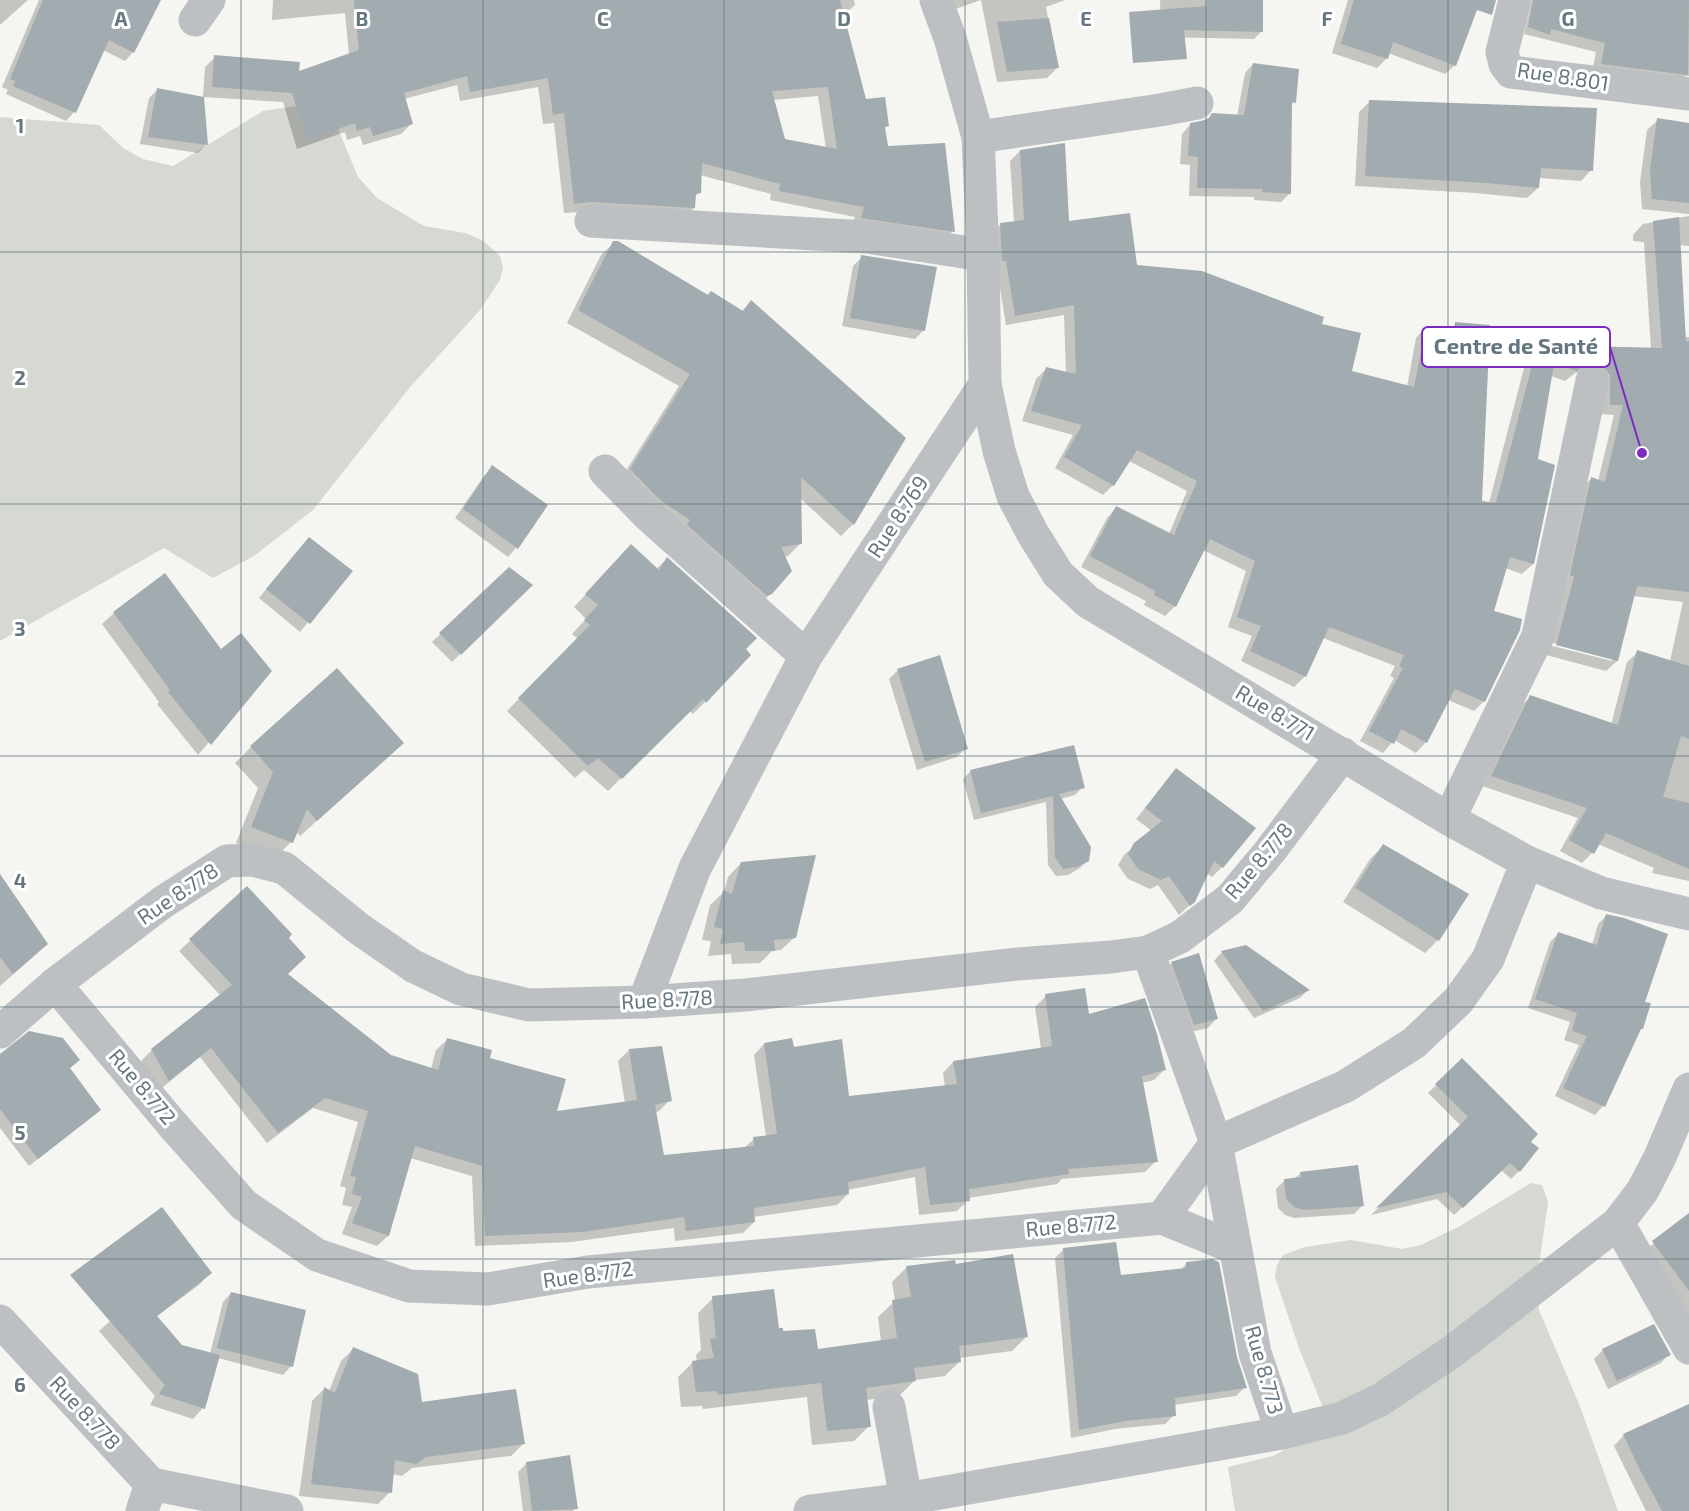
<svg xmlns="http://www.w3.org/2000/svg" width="1689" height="1511" viewBox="0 0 1689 1511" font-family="'Exo 2',sans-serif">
  <rect width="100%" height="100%" fill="#f5f5f1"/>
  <g fill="#d5d9d1">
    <path d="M296,106L320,111L338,129L358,177L377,198L424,226L465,233L482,240L500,256L503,267L500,280L480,310L411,386L313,510L254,556L213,578L164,548L0,641V117L99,125L123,148L143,159L173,166L263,111Z"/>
    <path d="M1531,1183L1542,1185L1548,1202L1537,1280L1539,1310L1579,1404L1618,1511H1235L1228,1467L1273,1456L1330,1425L1299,1348L1275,1277L1277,1265L1283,1255L1305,1247L1351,1240L1402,1249L1421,1245L1460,1226Z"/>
  </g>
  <g fill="#0003" fill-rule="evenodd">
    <path d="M0,0H28L0,25Z"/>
    <path d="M39,0H150L133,52L125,61L103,50L74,112L66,121L6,94L8,90L2,87Z"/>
    <path d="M273,0H854L855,5L843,16L865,101L887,125L884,129L886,148L953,231L943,241L852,227L855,217L770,200L771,194L700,175V192L694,197V208L684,218L581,212L564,213L554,123L543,124L538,87L460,101L457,85L404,99L411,124L401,134L363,145L360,136L347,140L345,132L297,149L283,102L203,97L205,67L215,57L297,73L349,55L345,13L272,20ZM818,96L826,149L784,141L773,100Z"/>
    <path d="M943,0H1065L1046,7L1057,68L1047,78L997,82L981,0L947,12Z"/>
    <path d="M1160,0H1262V31L1254,39L1161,37Z"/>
    <path d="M1348,0H1479L1455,65L1445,74L1388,53L1387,58L1377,68L1332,53Z"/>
    <path d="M1532,0H1689V76H1685L1677,84L1592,73L1596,52L1524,34Z"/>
    <path d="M1253,64L1294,102L1290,106V193L1281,202L1254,200V197L1189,196L1190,165L1180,164L1182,134L1190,125L1237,116L1245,73Z"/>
    <path d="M157,90L206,145L198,153L140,144L149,98Z"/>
    <path d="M1369,102L1591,170L1581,181L1538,178V188L1527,198L1475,193L1355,186L1359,112Z"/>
    <path d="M1658,120L1689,124V214L1642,209L1640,182L1647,130Z"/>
    <path d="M1020,151L1068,223L1135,267L1320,325L1351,372L1407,387L1416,338L1426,327L1448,332L1456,324L1481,502L1489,503L1524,368L1504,362L1505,355L1515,345H1530L1541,332L1583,347L1651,350L1644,242L1633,241V235L1643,224L1689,216V246L1679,245L1685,337H1689V881L1652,873L1654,868L1598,844L1592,853L1582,863L1560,851L1578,818L1482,786L1520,707L1530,697L1611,725L1627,662L1638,652L1670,661L1683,602L1633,596L1617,661L1606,671L1546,655L1549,645L1612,661V658L1550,642L1581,489L1591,479L1598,481L1614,415L1600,414L1586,372L1575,373L1565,381L1551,376L1536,460L1533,564L1522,574L1505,568L1492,612L1484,701L1474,711L1448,700L1426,742L1416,753L1394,740L1383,753L1360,741L1394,678L1390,676L1395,666L1323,638L1304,677L1294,687L1241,661L1252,636L1228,627L1246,571L1203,550L1175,606L1165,616L1144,605L1146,601L1081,567L1107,518L1117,507L1169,534L1187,491L1129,461L1113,485L1103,495L1055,468L1073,435L1022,421L1036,379L1046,369L1066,373L1064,315L1006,325L991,234L1001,224L1014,222L1010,161Z"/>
    <path d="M614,243L708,297L741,312L751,302L853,524L841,536L800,498V544L788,556L784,557L771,593L759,605L619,482L679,386L567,323L601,255Z"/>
    <path d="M862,257L924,330L915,339L842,326L853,266Z"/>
    <path d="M493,467L546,505L516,548L508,557L455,518L484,476Z"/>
    <path d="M301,547L351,572L300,632L259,598Z"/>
    <path d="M618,559L656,569L667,559L705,702L693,714L689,711L608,791L584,770L575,778L507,711L578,639L572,634L586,619L574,607Z"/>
    <path d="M509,569L531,585L452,662L432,642Z"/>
    <path d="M165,575L221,651L270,671L198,755L157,704L159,702L102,624L114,613Z"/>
    <path d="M897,671L966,748L957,757L917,770L889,679Z"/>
    <path d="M251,747L386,759L300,836L296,831L291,842L275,858L236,843L258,788L235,763Z"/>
    <path d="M1176,770L1222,867L1212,877L1206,873L1194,901L1179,915L1158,885L1150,889L1128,879L1118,865L1124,855L1152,831L1136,819Z"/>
    <path d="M971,771L1083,787L1075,795L1060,799L1088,860L1080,868L1068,875L1056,876L1048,865L1046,802L974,820L963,779Z"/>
    <path d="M1383,846L1438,940L1425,953L1343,902L1370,859Z"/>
    <path d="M741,863L795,937L781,950L772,951L760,963L732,964L731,954L708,956L711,941L702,940L710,905L724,892L728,877Z"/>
    <path d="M0,876L33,957L0,986Z"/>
    <path d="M247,888L287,937L286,974L390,1056L431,1069L436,1050L447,1040L489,1059L555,1112L625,1103L618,1061L629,1050L670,1100L659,1111L655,1113L662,1156L744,1148L754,1139L766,1137L754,1055L764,1044L792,1048L848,1098L945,1087L943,1073L953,1062L1041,1049L1035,1007L1046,996L1088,1016L1165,1069L1154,1080L1142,1083L1156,1161L1145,1172L1062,1179L1057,1184L968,1198V1200L957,1211L919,1215L915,1177L847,1190L848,1194L837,1205L753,1217L754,1222L743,1233L675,1241L674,1228L571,1242L475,1246L472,1176L410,1158L388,1236L377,1246L342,1234L352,1207L342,1205L346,1188L340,1186L358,1122L313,1108L267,1143L200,1057L158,1091L141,1061L152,1050L221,996L179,951Z"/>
    <path d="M1607,915L1643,1003L1642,1028L1638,1033L1603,1106L1595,1115L1555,1096L1579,1045L1564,1040L1570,1022L1528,1008L1550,942L1558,934L1592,945L1598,924Z"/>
    <path d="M1246,946L1308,990L1300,998L1254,1018L1214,961L1222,952Z"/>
    <path d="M1172,963L1216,1019L1208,1028L1186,1033L1164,972Z"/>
    <path d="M0,1056L69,1069L90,1118L29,1166L0,1128Z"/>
    <path d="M1462,1060L1529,1142L1519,1171L1511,1179L1501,1170L1454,1215L1437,1199L1371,1215L1461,1126L1428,1093Z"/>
    <path d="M1301,1173L1362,1206L1354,1214L1294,1218L1285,1215L1278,1208L1276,1189L1285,1180L1294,1179Z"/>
    <path d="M1684,1218L1689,1224V1339L1642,1253Z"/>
    <path d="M1064,1249L1119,1277L1180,1270L1186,1264L1235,1357L1245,1387L1236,1396L1174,1405V1415L1165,1424L1115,1429L1071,1438L1055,1258Z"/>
    <path d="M955,1265L1027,1336L1012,1351L959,1358L960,1361L945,1376L915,1380L899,1396L866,1400L869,1426L854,1441L812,1445L807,1397L703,1409L702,1406L681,1407L678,1377L693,1362H697L696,1355L701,1350L698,1313L713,1298L816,1351L881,1342L878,1317L895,1301L892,1282L907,1267Z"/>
    <path d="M210,1273L200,1284L156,1317L181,1347L210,1354L223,1302L231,1293L291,1366L283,1375L218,1358L203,1408L193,1419L150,1405L155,1396L99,1331L130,1303Z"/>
    <path d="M353,1349L421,1404L524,1443L511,1456L412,1468L402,1476L392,1474L390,1492L378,1504L299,1496L312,1401L324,1389L329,1391L341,1361Z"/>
    <path d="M1603,1350L1669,1354L1661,1363L1608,1389L1594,1359Z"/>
    <path d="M1689,1411V1511H1646L1614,1446L1624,1435Z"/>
    <path d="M527,1463L576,1508L573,1511H523L518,1472Z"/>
  </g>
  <g fill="#a2abaf" fill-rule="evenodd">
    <path d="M43,0H161L134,53L109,40L76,113L13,86L15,81L10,79Z"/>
    <path d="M354,0H840L866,99L885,97L889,126L885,127L888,146L945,143L955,232L861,218L864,207L779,191L780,184L702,163L701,193L696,194L695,208L592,202L574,204L564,113L553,115L548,78L470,92L467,76L404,93L413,124L373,136L370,127L357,131L355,123L307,140L292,93L212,87L214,55L300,62L299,71L359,50ZM828,87L837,149L785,139L772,91Z"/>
    <path d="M1207,0H1263V32L1184,30L1187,59L1133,63L1129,12L1207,6Z"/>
    <path d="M1354,0H1496L1492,15L1477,10L1456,66L1393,42L1388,59L1341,44Z"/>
    <path d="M1533,0H1689L1688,75L1601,64L1605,43L1551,29L1550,35L1528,27Z"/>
    <path d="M1049,18L1059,68L1007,72L997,22Z"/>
    <path d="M1253,63L1299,69L1296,103L1292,102L1291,194L1262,192V189L1197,188L1198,157L1188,156L1190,123L1201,121L1209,118L1212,113L1244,115Z"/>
    <path d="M157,88L204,97L208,145L148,137Z"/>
    <path d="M1369,100L1597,108L1593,171L1541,168L1539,188L1486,183L1365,176Z"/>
    <path d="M1657,118L1689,123V203L1652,199L1650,170Z"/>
    <path d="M1065,143L1069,221L1130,213L1137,265L1202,271L1324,317L1322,324L1361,333L1352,371L1414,387L1426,326L1454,332L1455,322L1490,325L1482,501L1496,503L1534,358L1513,351L1515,343L1537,344L1541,331L1587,338L1585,346L1662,348L1653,221L1679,217L1686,342L1689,341V592L1637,586L1618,661L1556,645L1574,577L1570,575L1591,477L1605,482L1623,405H1610V375L1604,367L1595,363H1586L1577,371L1554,364L1538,459L1555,465L1534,564L1510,557L1494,611L1522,619L1520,630L1485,702L1455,689L1427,743L1401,729L1394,744L1369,731L1403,668L1399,666L1404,655L1329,627L1306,677L1250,651L1261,626L1237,617L1255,561L1210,539L1176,607L1154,595L1155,591L1090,556L1116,506L1174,535L1197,481L1137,450L1114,486L1064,457L1082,425L1031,411L1046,367L1076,374L1074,305L1015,316L1006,261H1002L1000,223L1024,220L1020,150Z"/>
    <path d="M613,241H618L708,295L711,291L743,311L751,300L906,438L854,525L801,477L802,544L781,547L792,571L772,594L767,596L687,525L690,520L659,499L630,469L690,374L578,310Z"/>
    <path d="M861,255L937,267L925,331L850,318Z"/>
    <path d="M492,465L548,505L518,549L463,509Z"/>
    <path d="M309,537L353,571L310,624L266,589Z"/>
    <path d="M631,544L659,570L667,557L757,638L746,649L751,655L706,703L703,699L622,779L598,758L588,766L518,698L590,625L584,620L598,605L585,594Z"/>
    <path d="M509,567L533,585L461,655L439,633Z"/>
    <path d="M165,573L221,649L241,633L272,671L211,745L168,692L170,690L113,612Z"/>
    <path d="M1637,650L1689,666V739L1681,736L1663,797L1689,803V869L1606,833L1594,854L1569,840L1587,808L1491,776L1530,695L1618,725Z"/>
    <path d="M940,655L968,749L925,762L897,669Z"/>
    <path d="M337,668L404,743L317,821L307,809L293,843L251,827L273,772L250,746Z"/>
    <path d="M1074,745L1085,788L1059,794L1091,847L1089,861L1077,867L1063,869L1055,857L1053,796L981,813L970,770Z"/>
    <path d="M1176,768L1256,828L1223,868L1214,861L1195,902L1190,906L1169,876L1161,880L1138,869L1128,854L1134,843L1162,821L1145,808Z"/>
    <path d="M1383,844L1469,894L1439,941L1355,888Z"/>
    <path d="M816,855L796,938L774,940L775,951H745L744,942L720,944L723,929L714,927L723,890L732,894L741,862Z"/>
    <path d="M0,874L48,944L13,974L0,957Z"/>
    <path d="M247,886L292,934L289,938L306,957L288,974L391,1055L438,1070L447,1038L492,1050L490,1058L566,1079L557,1111L637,1100L629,1049L662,1046L672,1101L655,1105L664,1155L754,1146L753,1137L777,1134L764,1043L792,1038L794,1047L842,1039L849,1096L957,1084L953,1061L1052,1046L1045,994L1085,988L1089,1014L1145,998L1157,1034L1166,1070L1142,1076L1158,1162L1068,1169L1069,1174L969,1189L970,1201L930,1205L925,1167L848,1182L849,1194L754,1208L755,1222L686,1231L684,1217L583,1232L485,1236L482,1166L415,1146L389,1236L352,1223L362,1197L352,1194L356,1177L350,1176L368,1111L325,1098L278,1133L211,1048L169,1081L151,1049L232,985L189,939Z"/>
    <path d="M1606,914L1624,918L1668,934L1645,1002L1651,1003L1643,1029H1641L1605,1107L1563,1088L1587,1036L1572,1031L1577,1013L1535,999L1558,932L1597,945Z"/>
    <path d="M1246,945L1310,990L1263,1011L1221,951Z"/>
    <path d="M1199,953L1218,1019L1194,1025L1171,962Z"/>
    <path d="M29,1031L63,1038L80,1060L70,1068L101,1110L38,1159L0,1109V1054Z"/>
    <path d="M1462,1058L1538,1134L1531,1142L1539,1148L1520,1172L1510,1163L1463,1208L1446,1192L1376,1208L1468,1117L1435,1084Z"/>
    <path d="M1358,1165L1364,1206L1304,1210L1294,1207L1286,1199L1284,1179L1301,1177L1300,1172Z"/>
    <path d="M162,1207L212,1273L157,1316L182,1345L220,1355L205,1409L159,1394L165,1385L70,1275Z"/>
    <path d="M1689,1213V1291L1652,1241Z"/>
    <path d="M1116,1242L1121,1275L1186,1268V1262L1212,1259L1219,1262L1237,1357L1247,1388L1175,1398L1176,1416L1125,1421L1079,1430L1063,1248Z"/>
    <path d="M1013,1254L1028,1337L959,1346L961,1362L914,1368L916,1381L866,1388L871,1427L827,1431L821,1383L718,1395L717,1391L696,1392L692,1361L714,1358L710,1339L716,1338L712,1296L774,1289L779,1328H783V1331L815,1329L818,1349L897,1338L892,1300L911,1297L906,1266L955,1260L956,1264Z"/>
    <path d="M231,1292L306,1310L293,1367L217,1348Z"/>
    <path d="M1654,1324L1671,1355L1617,1381L1602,1349Z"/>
    <path d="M353,1347L418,1374L422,1402L516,1389L525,1444L426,1457L416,1464L395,1460L392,1493L311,1484L324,1387L335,1393Z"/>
    <path d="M1689,1404V1511H1662L1638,1466L1623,1434Z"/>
    <path d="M570,1455L578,1509L532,1511L526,1462Z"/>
  </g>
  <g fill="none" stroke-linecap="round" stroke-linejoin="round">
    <g stroke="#bcc0c3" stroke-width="33">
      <path d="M1515,0L1502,52L1505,64L1511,72L1689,94"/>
      <path d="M195,20L209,0"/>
      <path d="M978,137L1160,110L1197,103"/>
      <path d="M591,221L867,237L983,255"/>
      <path d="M985,384L999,451L1013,496L1033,534L1058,574L1088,602L1449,819L1527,862L1601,893L1689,914"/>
      <path d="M605,471L649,516L806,656"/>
      <path d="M1449,819L1538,636L1592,381"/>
      <path d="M55,984L172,1124L244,1205L317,1255L409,1286L488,1289L588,1272L1162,1218L1235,1248"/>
      <path d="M644,1002L695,868L806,656L985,384L983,255L978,137L950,38L936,0"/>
      <path d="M0,1032L55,984L163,902L227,861L252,860L284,868L358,928L413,966L461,989L529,1005L644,1002L746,995L1018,964L1111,957L1148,952L1180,937L1230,899L1270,851L1343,754"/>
      <path d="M1689,1089L1660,1157L1643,1190L1618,1223L1689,1348"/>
      <path d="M1162,1218L1216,1143L1346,1086L1414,1043L1458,1001L1488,959L1527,862"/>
      <path d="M0,1321L151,1484L142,1511"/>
      <path d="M889,1407L906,1499"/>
      <path d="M1282,1433L1342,1418L1380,1400L1453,1351L1618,1223"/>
      <path d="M151,1484L287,1511"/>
      <path d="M810,1511L906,1499L1282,1433L1255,1353L1216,1143L1148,952"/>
    </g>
  </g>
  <path fill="none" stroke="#667680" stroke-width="1.5" stroke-opacity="0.55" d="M241,0V1511M483,0V1511M724,0V1511M965,0V1511M1206,0V1511M1448,0V1511M0,252H1689M0,504H1689M0,756H1689M0,1007H1689M0,1259H1689"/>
  <g text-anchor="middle" stroke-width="6" stroke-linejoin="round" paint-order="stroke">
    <g font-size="21" fill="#667680" stroke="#fff">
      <text transform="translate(1563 77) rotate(9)" y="7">Rue 8.801</text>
      <text transform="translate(898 517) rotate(-57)" y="7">Rue 8.769</text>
      <text transform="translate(1275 713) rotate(31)" y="7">Rue 8.771</text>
      <text transform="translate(1259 861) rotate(-50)" y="7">Rue 8.778</text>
      <text transform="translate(178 894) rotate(-34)" y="7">Rue 8.778</text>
      <text transform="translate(667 1000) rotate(-3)" y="7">Rue 8.778</text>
      <text transform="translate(142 1087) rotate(50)" y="7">Rue 8.772</text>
      <text transform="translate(1071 1226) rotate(-5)" y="7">Rue 8.772</text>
      <text transform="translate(588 1275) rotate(-8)" y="7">Rue 8.772</text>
      <text transform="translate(1264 1370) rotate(74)" y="7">Rue 8.773</text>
      <text transform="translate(85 1413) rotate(47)" y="7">Rue 8.778</text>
    </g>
  </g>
  <g font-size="20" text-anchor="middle" font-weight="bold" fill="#667680" stroke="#fff" stroke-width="6" stroke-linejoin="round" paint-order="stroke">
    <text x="121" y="26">A</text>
    <text x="362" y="26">B</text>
    <text x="603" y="26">C</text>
    <text x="844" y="26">D</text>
    <text x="1086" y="26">E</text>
    <text x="1327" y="26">F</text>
    <text x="1568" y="26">G</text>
    <text x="20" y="133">1</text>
    <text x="20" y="385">2</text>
    <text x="20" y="636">3</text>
    <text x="20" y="888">4</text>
    <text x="20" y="1140">5</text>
    <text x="20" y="1392">6</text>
  </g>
  <path fill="none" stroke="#7b2cbf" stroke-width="2" d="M1642 453L1610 347"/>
  <circle fill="#7b2cbf" stroke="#fff" stroke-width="2" cx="1642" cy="453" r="6"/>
  <rect fill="#fff" stroke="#7b2cbf" stroke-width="2" x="1422" y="327" width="188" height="40" rx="6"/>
  <g font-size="22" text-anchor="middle" font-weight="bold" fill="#667680">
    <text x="1516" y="354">Centre de Santé</text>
  </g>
</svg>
